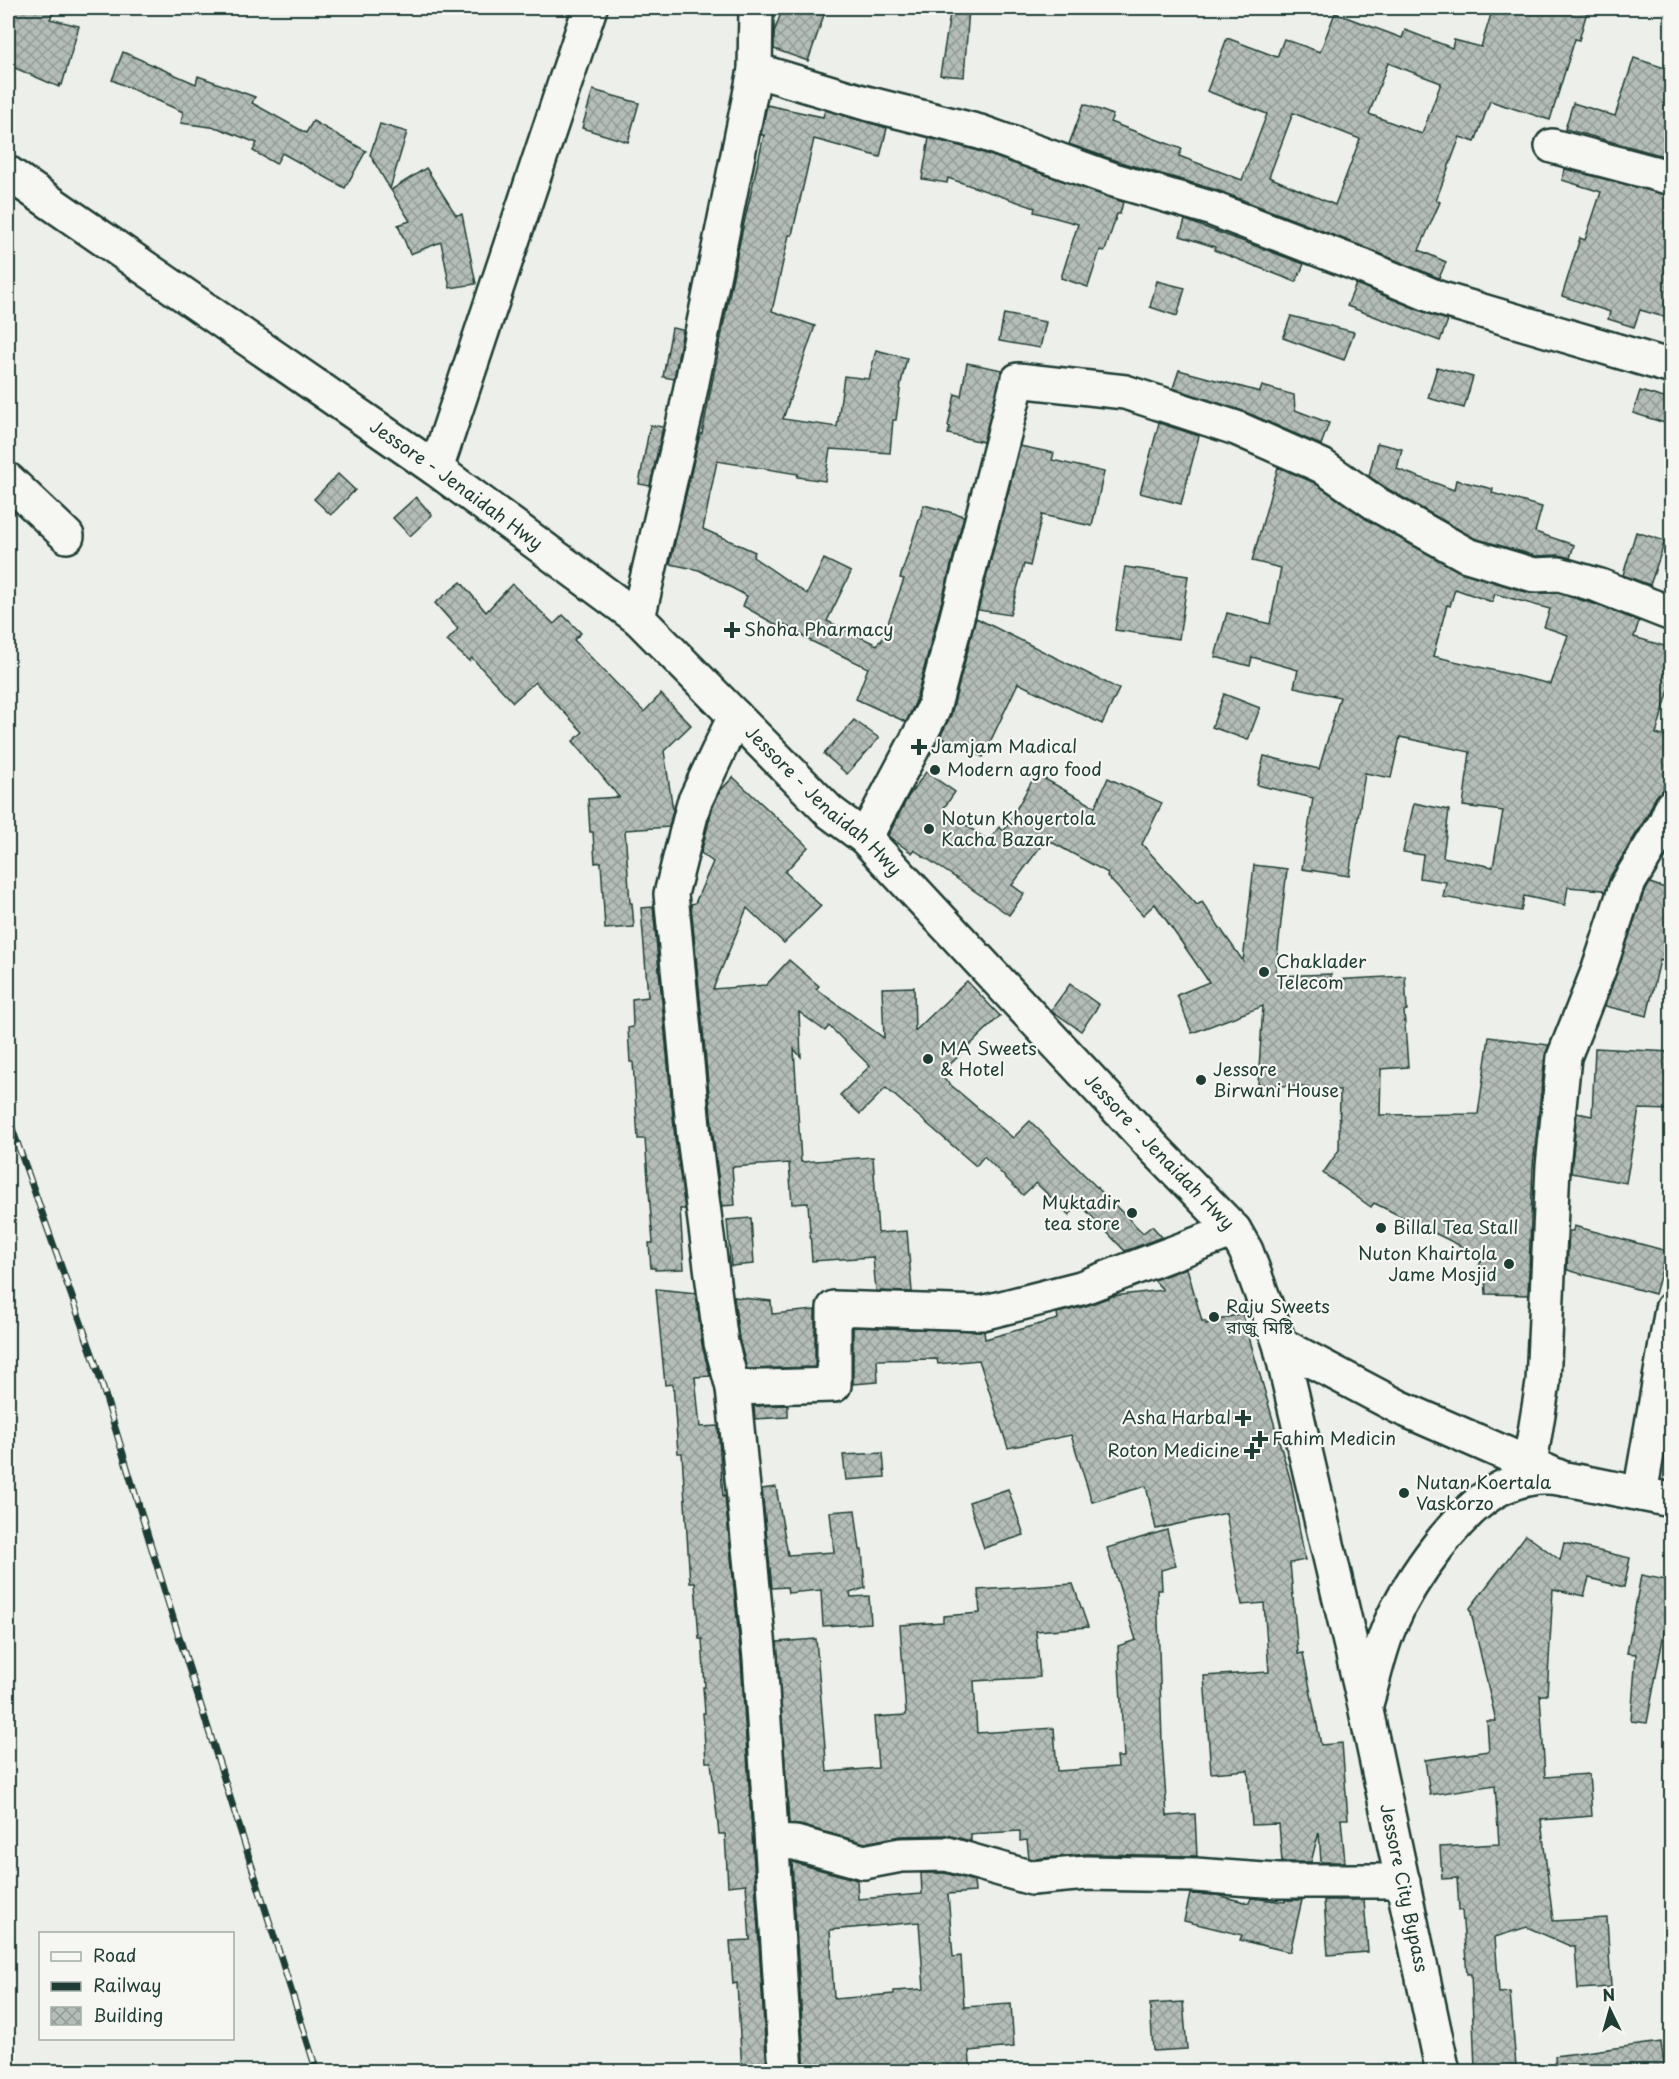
<svg xmlns="http://www.w3.org/2000/svg" width="1679" height="2079" viewBox="0 0 1679 2079" font-family="'Playpen Sans','Noto Sans Bengali',sans-serif">
  <defs>
    <pattern id="building-cross-hatch" width="8" height="8" patternUnits="userSpaceOnUse" patternTransform="scale(1.5)"><rect width="8" height="8" fill="#b4bdb8"/><path d="M0 0l8 8M0 8l8-8" fill="none" stroke="#929b96"/></pattern>
  </defs>
  <rect width="100%" height="100%" fill="#edefea"/>
  <filter id="ink" filterUnits="userSpaceOnUse"><feTurbulence type="fractalNoise" baseFrequency=".0167" numOctaves="2"/><feDisplacementMap in="SourceGraphic" scale="12" xChannelSelector="R" yChannelSelector="G"/><feConvolveMatrix kernelMatrix="1 2 1 2 8 2 1 2 1" color-interpolation-filters="sRGB"/></filter>
  <g filter="url(#ink)">
    <g fill="url(#building-cross-hatch)" stroke="#1f3d34" stroke-width="1.5" fill-rule="evenodd">
      <path d="M8,8H56L50,19L79,26L62,85L60,84L59,87L8,65Z"/>
      <path d="M783,8H804L824,15L808,61L774,49V32Z"/>
      <path d="M951,8H969L964,77L940,75Z"/>
      <path d="M1493,8H1588L1579,40L1575,39L1550,120L1490,101L1475,142L1460,137L1436,200L1440,202L1419,250L1446,262L1439,278L1364,247L1217,190L1120,162L1069,144L1084,104L1113,115L1110,122L1182,149L1179,156L1242,180L1267,114L1207,91L1227,38L1277,57L1284,39L1320,52L1335,13L1402,38L1405,30L1452,48L1454,40L1481,47ZM1388,63L1441,83L1422,134L1369,114ZM1293,113L1360,139L1335,205L1269,177Z"/>
      <path d="M123,52L196,84L198,76L255,97L252,103L306,133L313,121L366,151L345,188L282,153L276,164L253,151L257,143L218,128L181,123L183,112L112,80Z"/>
      <path d="M1634,58L1671,70V158L1565,129L1573,103L1615,116Z"/>
      <path d="M593,90L639,103L628,142L582,128Z"/>
      <path d="M767,105L823,117L825,110L887,128L880,157L814,139L792,235H789L772,311L815,326L783,419L837,427L844,376L869,379L876,350L907,358L901,383L896,420H893L890,453L830,449L825,481L797,477L798,474L717,461L703,529L755,552L753,557L807,594L824,559L851,572L827,621L877,645L879,641L881,642L904,579L900,578L924,505L964,516L915,703L906,722L856,699L868,668L811,641L784,624L782,628L743,606L747,596L699,570L670,564L700,434H702L740,241L764,135H761Z"/>
      <path d="M380,124L407,132L390,189L370,155Z"/>
      <path d="M929,138L975,150L1123,202L1120,214H1117L1105,251L1100,250L1088,287L1061,278L1078,224L1034,212L1035,208L948,178L947,183L922,179Z"/>
      <path d="M426,168L456,215L462,214L476,284L450,288L441,242L410,254L398,225L410,221L391,190Z"/>
      <path d="M1565,169L1671,196V319L1640,310L1634,327L1608,319L1610,312L1562,296L1580,238L1585,240L1601,192L1562,180Z"/>
      <path d="M1185,220L1304,264L1296,282L1214,250L1215,247L1180,236Z"/>
      <path d="M1157,281L1185,288L1177,316L1150,307Z"/>
      <path d="M1356,284L1431,315L1448,320L1440,341L1347,306Z"/>
      <path d="M1004,314L1046,322L1040,348L999,341Z"/>
      <path d="M1291,316L1354,332L1344,360L1283,338Z"/>
      <path d="M672,328L683,330L674,379L663,377Z"/>
      <path d="M967,363L1003,370L983,442L948,434L950,427L948,426L955,394L961,396Z"/>
      <path d="M1437,367L1473,377L1464,408L1428,398Z"/>
      <path d="M1179,370L1260,392L1262,386L1294,395L1295,410L1329,423L1321,445L1243,411L1173,388Z"/>
      <path d="M1640,391L1671,400V425L1633,413Z"/>
      <path d="M1159,423L1199,436L1181,504L1140,493Z"/>
      <path d="M650,425L663,427L650,486L639,484Z"/>
      <path d="M1377,443L1402,449L1397,469L1454,490L1456,480L1493,489L1492,493L1542,507L1535,532L1574,545L1570,558L1559,555L1536,556L1474,538L1388,489L1369,476Z"/>
      <path d="M1020,446L1054,453L1052,460L1104,472L1092,526L1042,515L1030,566L1024,564L1010,615L978,610Z"/>
      <path d="M1278,467L1313,482L1369,521L1458,571L1529,593H1557L1594,604L1639,621L1634,637L1671,648V683L1656,734L1671,738V760L1663,790L1655,798L1648,814L1610,877L1605,892L1603,890L1568,887L1565,905L1524,896L1521,911L1443,897L1446,882L1420,878L1423,855L1403,852L1414,803L1449,810L1443,857L1493,867L1503,811L1463,806L1470,752L1400,737L1391,778L1365,773L1349,876L1302,869L1313,798L1257,785L1264,756L1319,769L1340,697L1294,687L1298,670L1252,657L1250,666L1215,657L1227,613L1270,624L1281,568L1252,561ZM1455,589L1492,602L1495,594L1550,609L1544,627L1568,635L1551,684L1433,656L1447,605L1450,606Z"/>
      <path d="M338,474L355,490L331,515L314,499Z"/>
      <path d="M416,497L432,515L410,536L393,518Z"/>
      <path d="M1636,532L1665,541L1650,585L1623,575Z"/>
      <path d="M1125,567L1188,576L1179,639L1115,630Z"/>
      <path d="M461,582L486,612L512,584L554,624L563,615L581,633L574,640L644,712L661,694L691,725L664,751L673,810L669,827L625,830L630,903H632L634,927L605,929L601,862L595,863L593,832H590L588,799L619,797L573,741L583,732L535,682L513,702L472,658L469,661L447,641L458,629L435,603Z"/>
      <path d="M976,618L1119,689L1102,724L1018,683L983,757L940,737L951,715Z"/>
      <path d="M1224,694L1260,708L1248,740L1212,727Z"/>
      <path d="M854,720L879,738L847,774L824,754Z"/>
      <path d="M926,772L955,792L943,809L989,841L999,827L1004,831L1036,774L1095,807L1108,778L1162,803L1142,844L1197,905L1202,902L1243,961L1254,865L1287,869L1275,976L1331,974V980L1405,976L1407,1010L1404,1011L1408,1067L1381,1069L1380,1115L1478,1114L1489,1037L1549,1045L1545,1055L1533,1166L1528,1295L1486,1294L1485,1276L1478,1268L1483,1257L1374,1203L1371,1207L1323,1173L1339,1150L1340,1090L1258,1084L1263,1006L1192,1033L1177,995L1209,982L1155,904L1143,915L1107,876L1108,873L1046,839L1012,885L1024,894L1009,915L953,876L914,850L912,853L888,836L908,797Z"/>
      <path d="M733,777L808,847L785,872L821,906L784,943L747,908L713,989L766,985L789,960L819,986L816,989L884,1038L882,988L914,987L915,1031L967,981L1000,1016L939,1075L1013,1138L1030,1121L1143,1233L1152,1226L1162,1237L1125,1251L1080,1204L1069,1215L1036,1183L1023,1195L984,1156L976,1166L886,1088L860,1114L840,1095L870,1066L829,1026L825,1031L799,1012L801,1057L794,1049L801,1162L873,1157L878,1233L907,1231L912,1292L876,1291L873,1257L812,1261L808,1203L792,1204L789,1163L732,1167L735,1205L722,1206L713,1135L691,904L695,903L713,862L701,853L712,809L720,791Z"/>
      <path d="M1650,883L1671,890V964L1660,960L1647,1016L1605,1006L1643,895Z"/>
      <path d="M653,907L675,1139L685,1209H680L684,1269L655,1270V1268H651L649,1243H653L645,1139H638L633,1062H630L628,1028L633,1027L632,999L648,997L641,908Z"/>
      <path d="M1070,984L1099,1005L1081,1031L1051,1010Z"/>
      <path d="M1595,1048L1671,1052V1110L1639,1109L1626,1183L1571,1173L1577,1113L1592,1116Z"/>
      <path d="M751,1218L754,1264L731,1266L727,1220Z"/>
      <path d="M1574,1226L1667,1251L1655,1294L1567,1270L1569,1231H1573Z"/>
      <path d="M1187,1268L1202,1321H1205L1206,1324L1242,1313L1291,1482L1305,1560L1290,1563L1298,1654L1303,1653L1321,1745L1342,1743L1348,1819H1341L1345,1862H1321L1319,1832L1311,1862H1282L1279,1824L1252,1825L1248,1770L1211,1773L1204,1676L1269,1672L1264,1603L1242,1605L1226,1513L1156,1529L1146,1486L1092,1502L1071,1435L1008,1448L979,1360L938,1364L937,1359L877,1360L878,1382L853,1384V1327L984,1331L985,1339L1058,1319L1057,1313L1086,1306L1113,1296L1163,1290L1154,1280Z"/>
      <path d="M656,1289L696,1293L702,1345L710,1376L695,1377L700,1427L718,1426L723,1497L725,1496L741,1660L767,2072H742L737,1983L733,1984L730,1941L750,1940L746,1884L728,1886L725,1834H719L711,1762H706L703,1713H705L703,1687H705L702,1639H699L695,1583H690L682,1453H678L673,1384L665,1385Z"/>
      <path d="M734,1297L771,1301L772,1314L815,1310V1367L747,1369L739,1339Z"/>
      <path d="M788,1405V1417L755,1419L754,1406Z"/>
      <path d="M883,1453L885,1477L846,1480L843,1455Z"/>
      <path d="M776,1487L788,1555L834,1552L830,1512L855,1510L860,1550H862L865,1588L850,1593L851,1597L869,1596L871,1623L823,1626L821,1590L788,1593L787,1587L772,1588L762,1489Z"/>
      <path d="M1008,1489L1024,1535L984,1548L969,1502Z"/>
      <path d="M1167,1530L1176,1566L1161,1570L1162,1590H1157L1162,1741L1167,1816L1195,1814L1197,1856L1087,1854L1034,1859L1029,1858L1027,1840L1020,1841V1831L971,1834V1841L947,1835L900,1836L865,1843L800,1825L789,1824L777,1642L816,1639L827,1772L878,1768L874,1717L906,1715L900,1625L943,1622V1616L980,1613L978,1590L1073,1584L1088,1627L1036,1631L1040,1677L974,1681L977,1733L1054,1728L1057,1771L1118,1767L1117,1757H1124L1118,1646L1136,1640L1107,1548Z"/>
      <path d="M1526,1535L1560,1560L1564,1543L1630,1558L1624,1587L1589,1578L1584,1596L1553,1589L1547,1695H1540L1545,1777L1589,1774L1592,1816L1541,1820L1553,1921L1607,1918L1611,1987L1578,1989L1575,1946H1570L1527,1927L1495,1937L1499,1993L1510,1992L1516,2066L1475,2068L1471,1974H1467L1462,1910H1459L1457,1878L1442,1879L1440,1847L1499,1844L1495,1785L1430,1795L1425,1760L1489,1751L1487,1721H1496L1470,1608Z"/>
      <path d="M1641,1575L1671,1581V1596L1647,1723L1631,1721L1636,1654L1627,1653Z"/>
      <path d="M792,1862L857,1880L858,1899L922,1894L921,1873H945L974,1881L975,1892L948,1894L953,1957L961,1956L964,2007L1011,2004L1014,2047L969,2051L971,2072H805ZM919,1922L924,1989L894,1991V1994L834,1999L830,1930Z"/>
      <path d="M1190,1894L1216,1895L1249,1903L1251,1898L1285,1902V1900H1302L1290,1952L1240,1940L1242,1935L1184,1921Z"/>
      <path d="M1324,1900H1364L1368,1952L1328,1955Z"/>
      <path d="M1183,2002L1187,2049L1153,2051L1150,2004Z"/>
      <path d="M1661,2042L1665,2072H1556L1555,2056Z"/>
    </g>
    <g fill="none" stroke-linecap="round" stroke-linejoin="round">
      <defs>
        <g id="minor">
          <path d="M755,70L862,102L980,132L1114,180L1210,208L1357,264L1438,298L1672,367"/>
          <path d="M1552,146L1672,178"/>
          <path d="M436,469L590,8"/>
          <path d="M8,480L67,536"/>
          <path d="M638,618L686,412L755,70L756,8"/>
          <path d="M735,716L694,803L671,894L694,1137L721,1343L733,1388L760,1658L786,2072"/>
          <path d="M865,838L933,710L1018,380L1125,392L1236,428L1322,466L1378,505L1467,555L1534,575L1559,574L1600,586L1672,614"/>
          <path d="M733,1388L834,1385V1308L982,1313L1081,1288L1234,1230"/>
          <path d="M1530,1463L1543,1383L1553,1166L1564,1057L1599,969L1626,887L1665,823L1672,806"/>
          <path d="M1640,1494L1672,1309"/>
          <path d="M772,1842L795,1843L864,1862L901,1855L947,1854L1032,1878L1087,1873L1195,1875L1278,1881H1403"/>
        </g>
        <g id="highway">
          <path id="s1" d="M8,173L436,469L638,618L830,812L865,838L1154,1148L1234,1230L1246,1251L1280,1344L1399,1407L1564,1479"/>
          <path id="s2" d="M1280,1344L1365,1706L1443,2072"/>
          <path d="M1366,1704C1374,1678 1379,1650 1390,1625C1409,1581 1460,1506 1505,1486C1517,1481 1533,1477 1545,1477C1560,1477 1576,1481 1591,1484C1618,1489 1644,1495 1672,1500"/>
        </g>
      </defs>
      <use href="#minor" stroke="#1f3d34" stroke-width="38"/>
      <use href="#highway" stroke="#1f3d34" stroke-width="38"/>
      <use href="#minor" stroke="#f6f6f2" stroke-width="33"/>
      <use href="#highway" stroke="#f6f6f2" stroke-width="33"/>
      <defs>
        <path id="rail" d="M8,1117L95,1362L169,1605L317,2072"/>
      </defs>
      <use href="#rail" stroke="#1f3d34" stroke-width="7"/>
      <use href="#rail" stroke="#f6f6f2" stroke-width="4.5" stroke-dasharray="14" stroke-linecap="butt"/>
    </g>
  </g>
  <g fill="#1f3d34" stroke="#f6f6f2" stroke-width="2">
    <path d="M729 621h6v6h6v6h-6v6h-6v-6h-6v-6h6z"/>
    <path d="M916 738h6v6h6v6h-6v6h-6v-6h-6v-6h6z"/>
    <circle cx="935" cy="770" r="6"/>
    <circle cx="929" cy="829" r="6"/>
    <circle cx="1264" cy="972" r="6"/>
    <circle cx="928" cy="1059" r="6"/>
    <circle cx="1201" cy="1080" r="6"/>
    <circle cx="1132" cy="1213" r="6"/>
    <circle cx="1381" cy="1228" r="6"/>
    <circle cx="1509" cy="1264" r="6"/>
    <circle cx="1214" cy="1317" r="6"/>
    <path d="M1240 1409h6v6h6v6h-6v6h-6v-6h-6v-6h6z"/>
    <path d="M1257 1430h6v6h6v6h-6v6h-6v-6h-6v-6h6z"/>
    <path d="M1249 1442h6v6h6v6h-6v6h-6v-6h-6v-6h6z"/>
    <circle cx="1404" cy="1493" r="6"/>
  </g>
  <g text-anchor="middle" stroke-width="4.5" stroke-linejoin="round" paint-order="stroke">
    <g font-size="18" fill="#1f3d34" stroke="#f6f6f2">
      <text dy="6" stroke="none"><textPath href="#s1" startOffset="546">Jessore - Jenaidah Hwy</textPath></text>
      <text dy="6" stroke="none"><textPath href="#s1" startOffset="1032">Jessore - Jenaidah Hwy</textPath></text>
      <text dy="6" stroke="none"><textPath href="#s1" startOffset="1518">Jessore - Jenaidah Hwy</textPath></text>
      <text dy="6" stroke="none"><textPath href="#s2" startOffset="558">Jessore City Bypass</textPath></text>
    </g>
    <g font-size="18" fill="#1f3d34" stroke="#f6f6f2" text-anchor="start">
      <text x="744" y="636">Shoha Pharmacy</text>
      <text x="931" y="753">Jamjam Madical</text>
      <text x="947" y="776">Modern agro food</text>
      <text x="941" y="825">Notun Khoyertola<tspan x="941" dy="21">Kacha Bazar</tspan></text>
      <text x="1276" y="968">Chaklader<tspan x="1276" dy="21">Telecom</tspan></text>
      <text x="940" y="1055">MA Sweets<tspan x="940" dy="21">&amp; Hotel</tspan></text>
      <text x="1213" y="1076">Jessore<tspan x="1213" dy="21">Birwani House</tspan></text>
      <text x="1120" y="1209" text-anchor="end">Muktadir<tspan x="1120" dy="21">tea store</tspan></text>
      <text x="1393" y="1234">Billal Tea Stall</text>
      <text x="1497" y="1260" text-anchor="end">Nuton Khairtola<tspan x="1497" dy="21">Jame Mosjid</tspan></text>
      <text x="1226" y="1313">Raju Sweets<tspan x="1226" dy="21">রাজু মিষ্টি</tspan></text>
      <text x="1231" y="1424" text-anchor="end">Asha Harbal</text>
      <text x="1272" y="1445">Fahim Medicin</text>
      <text x="1240" y="1457" text-anchor="end">Roton Medicine</text>
      <text x="1416" y="1489">Nutan Koertala<tspan x="1416" dy="21">Vaskorzo</tspan></text>
    </g>
  </g>
  <rect width="1679" height="2079" fill="none" stroke="#f6f6f2" stroke-width="30"/>
  <rect x="15" y="15" width="1649" height="2049" fill="none" stroke="#1f3d34" stroke-width="2" filter="url(#ink)"/>
  <rect x="39" y="1932" width="195" height="108" fill="#f6f6f2" stroke="#a0aca6" stroke-width="1.5"/>
  <rect x="51" y="1952" width="30" height="9" fill="#f6f6f2" stroke="#a0aca6" stroke-width="1.5"/>
  <text x="93" y="1962" font-size="18" fill="#1f3d34">Road</text>
  <rect x="51" y="1982" width="30" height="9" fill="#1f3d34" stroke="#a0aca6" stroke-width="1.5"/>
  <text x="93" y="1992" font-size="18" fill="#1f3d34">Railway</text>
  <rect x="51" y="2007" width="30" height="18" fill="url(#building-cross-hatch)" stroke="#a0aca6" stroke-width="1.5"/>
  <text x="93" y="2022" font-size="18" fill="#1f3d34">Building</text>
  <g transform="translate(1610 2010) rotate(355)" stroke="#f6f6f2" stroke-width="4.5" paint-order="stroke">
  <path d="M0-4.5L10 22L0 15L-10 22Z" fill="#1f3d34"/>
  <text y="-9" font-size="16" font-weight="bold" text-anchor="middle" fill="#1f3d34">N</text>
  </g>
</svg>
